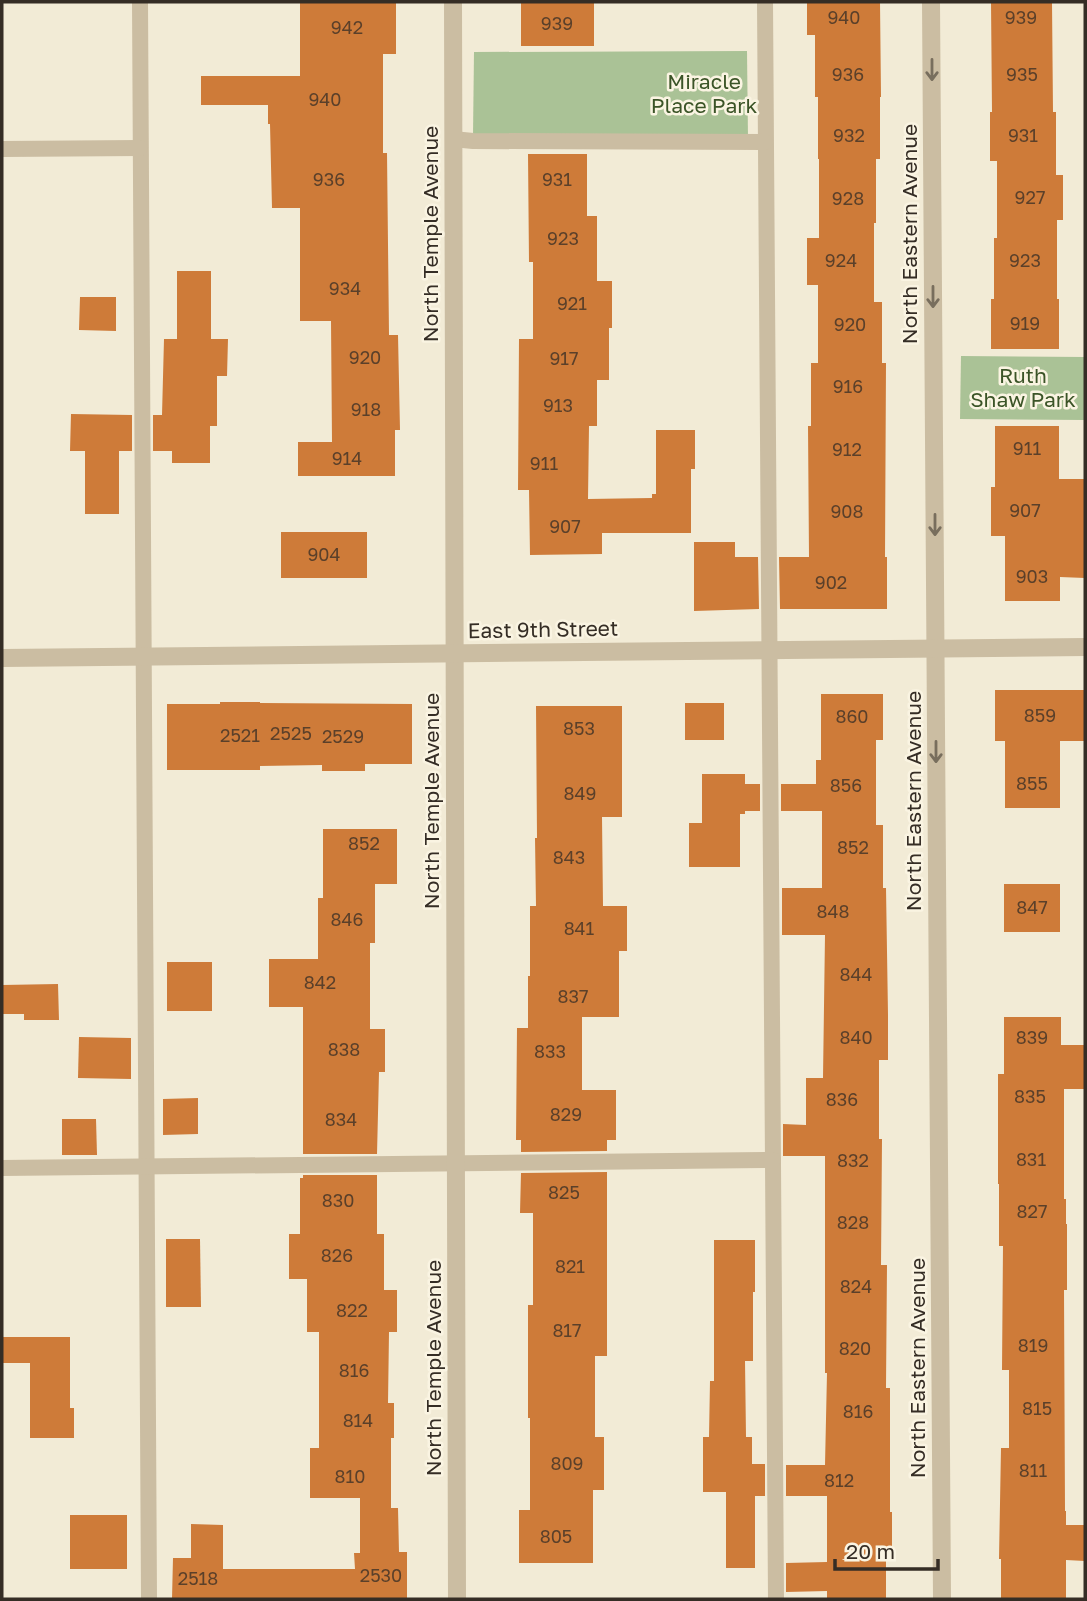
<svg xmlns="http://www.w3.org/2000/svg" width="1087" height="1601" viewBox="0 0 1087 1601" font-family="'Golos Text',sans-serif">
  <rect width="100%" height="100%" fill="#f2ebd6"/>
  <g fill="#aac296">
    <path d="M747,51L748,139L473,135L474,52Z"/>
    <path d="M961,356L1085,357V420L960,419Z"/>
  </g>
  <g fill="#ce7b39">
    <path d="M300,2H396V54H383V153H387L389,335H398L400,430H395V476H298V442H332L331,321H300V208H272L270,124H268V105H201V76H300Z"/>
    <rect x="521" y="2" width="73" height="44"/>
    <path d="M807,2H880L881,97H880V159H876V223H874V302H882V363H886L885,557H887V609H780L779,557H809L808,426H811V363H818V285H807V238H819V159H818V97H815V35H807Z"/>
    <path d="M991,2H1052L1053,112H1056V175H1063V220H1057V299H1059V349H991V299H994V238H997V161H990V112H992Z"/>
    <path d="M528,154H587V216H597V281H612V328H609V380H597V426H589L588,499L652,498V494H656V430H695V469H691V533H602V554L530,555L529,490H518L519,339H533V262H529Z"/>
    <path d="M177,271H211V339H228L227,376H217V426H210V463H172V451H153V415H162L164,339H177Z"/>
    <path d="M80,297H116V331L79,330Z"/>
    <path d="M71,414L132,415V451H119V514H85V451H70Z"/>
    <path d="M995,426H1059V479H1085V578L1060,577V601H1005V536H991V487H995Z"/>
    <rect x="281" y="532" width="86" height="46"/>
    <path d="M694,542H735V557H758L759,609L694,611Z"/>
    <path d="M995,690H1085V741H1060V808H1005V741H995Z"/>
    <path d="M821,694H883V740H876V825H883V888H886L888,1015V1060H879V1139H882L881,1265H887L886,1388H890V1512H892V1560H886V1599H827V1591L786,1592V1563L827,1562V1496H786V1465H825L827,1373H825V1156H783V1124L806,1125V1078H823L825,935H782V888H822V811H781V784H816V760H821Z"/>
    <path d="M220,702H260V703L412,704V764H365V771H322V765L260,766V770H167V704H220Z"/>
    <rect x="685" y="703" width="39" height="37"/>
    <path d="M536,706H622V817H602L603,906H627V951H619V1017H582V1090H616V1140H607V1151L521,1152V1140H516L517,1028H528V976H530V906H536L535,838H537Z"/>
    <path d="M702,774H745V784H760V811H745V814H740V867H689V823H702Z"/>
    <path d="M323,829H397V884H375V943H370V1029H385V1072H379L377,1154H303V1007H269V959H318V898H323Z"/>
    <rect x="1004" y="884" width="56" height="48"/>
    <rect x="167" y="962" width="45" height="49"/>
    <path d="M58,984L59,1020H24V1014H2V985Z"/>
    <path d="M1004,1017H1061V1045H1085V1089H1064V1199H1066V1224H1067V1290H1064L1065,1511H1066V1525H1085V1561L1066,1560V1599H1001V1559H999L1001,1448H1009V1370H1002L1003,1246H999V1184H998V1074H1004Z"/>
    <path d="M79,1037L131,1038V1079L78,1078Z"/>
    <path d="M198,1098V1134L163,1135V1099Z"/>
    <path d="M62,1119H96L97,1155H62Z"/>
    <path d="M607,1172V1356H595V1437H604V1490H593V1563H519V1510H530V1418H528V1305H533V1213H520L521,1173Z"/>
    <path d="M303,1175H377V1234H384V1290H397V1332H389L388,1403H394V1438H391V1508H398L399,1552H407V1599H172L173,1558H191V1524L223,1525V1569H355L354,1553H360V1498H310V1448H319V1332H307V1279H289V1234H300V1178H303Z"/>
    <path d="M166,1239H200L201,1307H166Z"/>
    <path d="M714,1240H755V1292H753V1361H745L746,1437H752V1464H765V1496H755V1568H726V1492H703V1437H709L710,1381H714Z"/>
    <path d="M2,1337H70V1408H74V1438H30V1363H2Z"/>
    <rect x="70" y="1515" width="57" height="54"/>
  </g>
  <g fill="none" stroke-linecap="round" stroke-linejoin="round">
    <g stroke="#cbbda2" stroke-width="16">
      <path d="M140,2L149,1599"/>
      <path d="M765,2L776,1599"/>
      <path d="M453,139L473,141L765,142"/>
      <path d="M2,149L140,148"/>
      <path d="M2,1168L773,1160"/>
    </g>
    <g stroke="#cbbda2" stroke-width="18">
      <path d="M453,2L457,1599"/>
      <path d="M931,2L942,1599"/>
      <path d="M2,658L1085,647"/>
    </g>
  </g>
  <defs><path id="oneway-shaft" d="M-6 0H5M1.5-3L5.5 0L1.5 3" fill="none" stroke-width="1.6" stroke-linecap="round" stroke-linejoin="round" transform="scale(1.75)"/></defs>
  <g stroke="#786e5d">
    <use href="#oneway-shaft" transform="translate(932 70) rotate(90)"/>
    <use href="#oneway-shaft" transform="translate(933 297) rotate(90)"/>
    <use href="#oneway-shaft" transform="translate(935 525) rotate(90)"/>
    <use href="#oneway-shaft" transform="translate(936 752) rotate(90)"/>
  </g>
  <g text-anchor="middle" stroke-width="5" stroke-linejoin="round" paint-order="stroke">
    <g font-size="18" fill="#5b402a">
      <text x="844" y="24">940</text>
      <text x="1021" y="24">939</text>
      <text x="557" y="30">939</text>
      <text x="347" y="34">942</text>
      <text x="848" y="81">936</text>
      <text x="1022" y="81">935</text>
      <text x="325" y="106">940</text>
      <text x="849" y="142">932</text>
      <text x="1023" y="142">931</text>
      <text x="329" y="186">936</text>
      <text x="557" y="186">931</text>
      <text x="1030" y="204">927</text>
      <text x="848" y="205">928</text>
      <text x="563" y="245">923</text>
      <text x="841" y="267">924</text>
      <text x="1025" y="267">923</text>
      <text x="345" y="295">934</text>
      <text x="572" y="310">921</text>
      <text x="1025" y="330">919</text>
      <text x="850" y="331">920</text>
      <text x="365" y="364">920</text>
      <text x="564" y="365">917</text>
      <text x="848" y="393">916</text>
      <text x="558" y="412">913</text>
      <text x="366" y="416">918</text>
      <text x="1027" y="455">911</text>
      <text x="847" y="456">912</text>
      <text x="347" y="465">914</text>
      <text x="544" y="470">911</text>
      <text x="1025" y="517">907</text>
      <text x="847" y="518">908</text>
      <text x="565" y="533">907</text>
      <text x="324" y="561">904</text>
      <text x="1032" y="583">903</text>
      <text x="831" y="589">902</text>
      <text x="1040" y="722">859</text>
      <text x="852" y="723">860</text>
      <text x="579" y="735">853</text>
      <text x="291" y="740">2525</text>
      <text x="240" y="742">2521</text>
      <text x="343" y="743">2529</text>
      <text x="1032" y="790">855</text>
      <text x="846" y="792">856</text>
      <text x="580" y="800">849</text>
      <text x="364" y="850">852</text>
      <text x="853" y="854">852</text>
      <text x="569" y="864">843</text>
      <text x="1032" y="914">847</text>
      <text x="833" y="918">848</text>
      <text x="347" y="926">846</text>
      <text x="579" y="935">841</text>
      <text x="856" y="981">844</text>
      <text x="320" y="989">842</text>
      <text x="573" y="1003">837</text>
      <text x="856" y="1044">840</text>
      <text x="1032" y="1044">839</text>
      <text x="344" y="1056">838</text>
      <text x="550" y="1058">833</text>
      <text x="1030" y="1103">835</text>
      <text x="842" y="1106">836</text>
      <text x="566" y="1121">829</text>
      <text x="341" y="1126">834</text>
      <text x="1031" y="1166">831</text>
      <text x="853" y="1167">832</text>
      <text x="564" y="1199">825</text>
      <text x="338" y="1207">830</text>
      <text x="1032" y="1218">827</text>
      <text x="853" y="1229">828</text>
      <text x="337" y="1262">826</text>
      <text x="570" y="1273">821</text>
      <text x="856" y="1293">824</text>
      <text x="352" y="1317">822</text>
      <text x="567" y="1337">817</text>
      <text x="1033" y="1352">819</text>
      <text x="855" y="1355">820</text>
      <text x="354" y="1377">816</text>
      <text x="1037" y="1415">815</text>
      <text x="858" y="1418">816</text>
      <text x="358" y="1427">814</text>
      <text x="567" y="1470">809</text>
      <text x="1033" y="1477">811</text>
      <text x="350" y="1483">810</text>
      <text x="839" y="1487">812</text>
      <text x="556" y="1543">805</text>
      <text x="381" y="1582">2530</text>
      <text x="198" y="1585">2518</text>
    </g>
    <g font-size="21" fill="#3b5427" stroke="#faf4e2">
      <text x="704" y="89">Miracle<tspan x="704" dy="24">Place Park</tspan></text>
      <text x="1023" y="383">Ruth<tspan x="1023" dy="24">Shaw Park</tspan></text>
    </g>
    <g font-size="21" fill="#352d25" stroke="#faf4e2">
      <text transform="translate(431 234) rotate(-90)" y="7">North Temple Avenue</text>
      <text transform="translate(910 234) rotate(-90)" y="7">North Eastern Avenue</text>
      <text transform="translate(543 630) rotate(-1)" y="7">East 9th Street</text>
      <text transform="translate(432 801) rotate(-90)" y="7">North Temple Avenue</text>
      <text transform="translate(914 801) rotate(-90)" y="7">North Eastern Avenue</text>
      <text transform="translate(434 1368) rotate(-90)" y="7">North Temple Avenue</text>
      <text transform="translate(918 1368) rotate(-90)" y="7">North Eastern Avenue</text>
    </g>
  </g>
  <rect width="1087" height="1601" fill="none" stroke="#352d25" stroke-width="7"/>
  <path d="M835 1559v10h103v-10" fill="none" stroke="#352d25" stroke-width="3.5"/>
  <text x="846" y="1559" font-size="21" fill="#352d25" stroke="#faf4e2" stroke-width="5" paint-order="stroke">20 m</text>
</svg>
